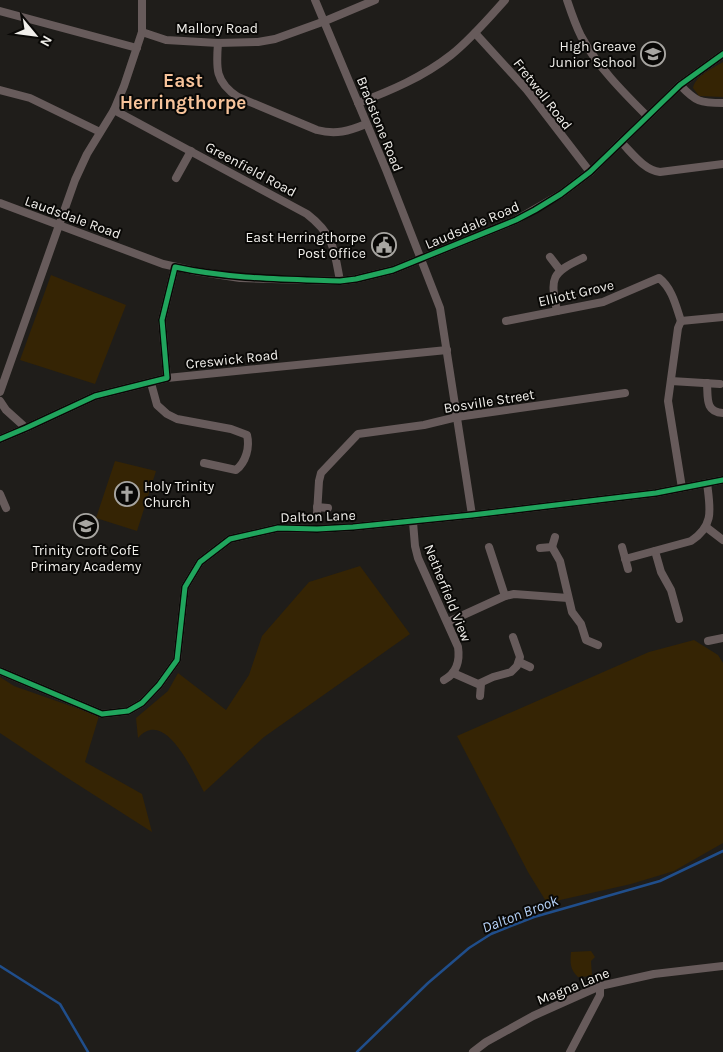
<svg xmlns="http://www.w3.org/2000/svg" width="723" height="1052" viewBox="0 0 723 1052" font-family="Karla,sans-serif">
  <rect width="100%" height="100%" fill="#1f1d1a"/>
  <g fill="#352404">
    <path d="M723,62V97L699,96L693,88C695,76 713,68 723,62Z"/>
    <path d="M51,275L126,305L95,384L20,360Z"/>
    <path d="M115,461L156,471L137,531L96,518Z"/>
    <path d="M360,566L410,634L264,737L204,792C193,772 165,707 138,738L136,718L168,691L178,673L226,710L249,675L262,636L309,582Z"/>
    <path d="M694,640L718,655L723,663V843L674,871L631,884L547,903L528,872L457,736L649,652Z"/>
    <path d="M0,677L14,686L99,716L85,762L142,794L152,832L66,777L0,733Z"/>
    <path d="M591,951L595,957L591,961L592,976L578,977C570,970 570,962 571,952Z"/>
  </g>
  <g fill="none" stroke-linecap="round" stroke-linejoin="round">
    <g stroke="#204e8b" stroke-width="2.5">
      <path d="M0,966L60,1004L88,1052"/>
      <path d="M357,1052L428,983L469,948L491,934L534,917L660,881L723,851"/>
    </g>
    <g stroke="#675b5b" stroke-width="8">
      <path d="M315,0L387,172L440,308L472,515"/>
      <path d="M567,0C571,12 575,24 581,36C597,66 623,92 647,116"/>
      <path d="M0,11L137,48"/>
      <path d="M142,32L166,40L218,43L258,42L275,39L325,21L375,0"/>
      <path d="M475,33L527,90L590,172"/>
      <path d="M218,43C216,68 215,82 238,97L317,130C336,135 349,131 366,124"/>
      <path d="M680,85C696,102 700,103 723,103"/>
      <path d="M0,90L30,98L100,132"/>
      <path d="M358,103C390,91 423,77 451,55C471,39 488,19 505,0"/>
      <path d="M114,110L307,214C334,235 334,249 340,281"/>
      <path d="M621,142C632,153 644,170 660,172L723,164"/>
      <path d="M176,178L191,151"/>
      <path d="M0,203L163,264L195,271L240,278L340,281L356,279L393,270L516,220L561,194L590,172L680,85L723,54"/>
      <path d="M550,257L560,270"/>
      <path d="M557,311C550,277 551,273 583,258"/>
      <path d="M506,321L603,302L659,278C672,288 676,306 681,321"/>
      <path d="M681,321L678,328L668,401L682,488"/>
      <path d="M681,321L723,317"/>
      <path d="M167,378L162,320L175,267"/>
      <path d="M671,381L720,384"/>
      <path d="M151,383L157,405L167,414L177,419L231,429L247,435C250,447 246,462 236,470L204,463"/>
      <path d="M707,383C708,398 705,412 723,413"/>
      <path d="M0,392L75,180L87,154L114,110L124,86L142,32V0"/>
      <path d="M0,401L6,410L26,428"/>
      <path d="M0,439L26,428L95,396L167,378L447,350"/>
      <path d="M0,494L6,508"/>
      <path d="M317,507L328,508"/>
      <path d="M317,514L319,481L321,473L358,434L424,425L457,417L625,393"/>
      <path d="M413,522L415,546L418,558L458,647C460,660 457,673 444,680"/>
      <path d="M706,527L723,540"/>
      <path d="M489,547L505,596"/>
      <path d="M552,547L560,561L572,612L581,624L586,640L598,645"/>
      <path d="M622,547L628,569"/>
      <path d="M540,548L552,547L555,537"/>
      <path d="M655,551L661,572L671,590L679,619"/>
      <path d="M625,559L691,541C715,525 710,508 707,483"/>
      <path d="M448,622L505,596L514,594L568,598"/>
      <path d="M708,641L723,638"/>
      <path d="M519,662L530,667"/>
      <path d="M0,671L102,714L128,711L142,703L159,685L177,660L185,587L200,562L230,539L278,528L317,529L353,527L472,515L656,493L723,480"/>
      <path d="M453,673L478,684L493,677L511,672L517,666L520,657L513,637"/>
      <path d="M480,696L481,684"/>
      <path d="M473,1052L486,1042L533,1016L600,986L654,974L723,966"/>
      <path d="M570,1052L600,995V986"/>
    </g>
    <defs>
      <g id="cycleway">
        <path d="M0,439L26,428L95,396L167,378L162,320L175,267C230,279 285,279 340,281L356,279L393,270L516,220L535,210L561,194L590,172L680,85L723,54"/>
        <path d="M0,671L102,714L128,711L142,703L159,685L177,660L185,587L200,562L230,539L278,528L317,529L353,527L472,515L656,493L723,480"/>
      </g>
    </defs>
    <use href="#cycleway" stroke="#090806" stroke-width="8"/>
    <use href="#cycleway" stroke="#20a55d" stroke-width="5"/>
  </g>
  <defs>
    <symbol id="school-ring" viewBox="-11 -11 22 22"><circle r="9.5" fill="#090806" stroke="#a8a6a2" stroke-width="1.5"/><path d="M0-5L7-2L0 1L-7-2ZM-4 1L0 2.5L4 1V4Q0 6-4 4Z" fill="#a8a6a2"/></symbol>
    <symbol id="civic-ring" viewBox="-11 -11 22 22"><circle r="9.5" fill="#090806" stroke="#a8a6a2" stroke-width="1.5"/><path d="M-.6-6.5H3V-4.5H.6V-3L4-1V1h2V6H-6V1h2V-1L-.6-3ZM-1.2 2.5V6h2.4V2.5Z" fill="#a8a6a2"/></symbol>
    <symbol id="church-ring" viewBox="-11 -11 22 22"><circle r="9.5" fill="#090806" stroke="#a8a6a2" stroke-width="1.5"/><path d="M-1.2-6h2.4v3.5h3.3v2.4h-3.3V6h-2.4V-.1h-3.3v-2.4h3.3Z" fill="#a8a6a2"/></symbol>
  </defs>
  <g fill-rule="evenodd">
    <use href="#school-ring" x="639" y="40" width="28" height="28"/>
    <use href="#civic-ring" x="370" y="231" width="28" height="28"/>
    <use href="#church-ring" x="113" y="480" width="28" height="28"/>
    <use href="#school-ring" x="72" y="512" width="28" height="28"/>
  </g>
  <g text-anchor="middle" stroke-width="4" stroke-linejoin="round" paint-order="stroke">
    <g font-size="14" fill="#f1efeb" stroke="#090806">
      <text x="217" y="33">Mallory Road</text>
      <text transform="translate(543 94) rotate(52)" y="5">Fretwell Road</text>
      <text transform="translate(380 124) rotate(68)" y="5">Bradstone Road</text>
      <text transform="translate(251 169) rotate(28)" y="5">Greenfield Road</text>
      <text transform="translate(73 217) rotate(20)" y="5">Laudsdale Road</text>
      <text transform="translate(472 225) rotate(-23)" y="5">Laudsdale Road</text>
      <text transform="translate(576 293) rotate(-13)" y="5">Elliott Grove</text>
      <text transform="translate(232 359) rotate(-6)" y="5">Creswick Road</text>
      <text transform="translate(489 401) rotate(-9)" y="5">Bosville Street</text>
      <text transform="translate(318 516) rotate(-2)" y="5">Dalton Lane</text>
      <text transform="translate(448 593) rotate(68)" y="5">Netherfield View</text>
      <text transform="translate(573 986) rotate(-22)" y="5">Magna Lane</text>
    </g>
    <g font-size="14" fill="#f1efeb" stroke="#090806" text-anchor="end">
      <text x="636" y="51">High Greave<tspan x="636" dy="16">Junior School</tspan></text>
      <text x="366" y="242">East Herringthorpe<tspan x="366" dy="16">Post Office</tspan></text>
      <text x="144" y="491" text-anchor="start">Holy Trinity<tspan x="144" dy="16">Church</tspan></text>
      <text x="86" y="555" text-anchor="middle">Trinity Croft CofE<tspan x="86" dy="16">Primary Academy</tspan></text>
    </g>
    <g font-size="15" font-style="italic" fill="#b7d3f9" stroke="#090806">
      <text transform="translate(520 914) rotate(-21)" y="5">Dalton Brook</text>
    </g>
    <g font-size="19" font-weight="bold" fill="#f7c39a" stroke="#090806">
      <text x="183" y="87">East<tspan x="183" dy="22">Herringthorpe</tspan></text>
    </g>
  </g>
  <g transform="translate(35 35) rotate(119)" stroke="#090806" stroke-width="4" paint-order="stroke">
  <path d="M0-4L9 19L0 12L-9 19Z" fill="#f1efeb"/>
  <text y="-8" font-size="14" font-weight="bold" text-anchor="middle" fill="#f1efeb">N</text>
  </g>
</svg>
